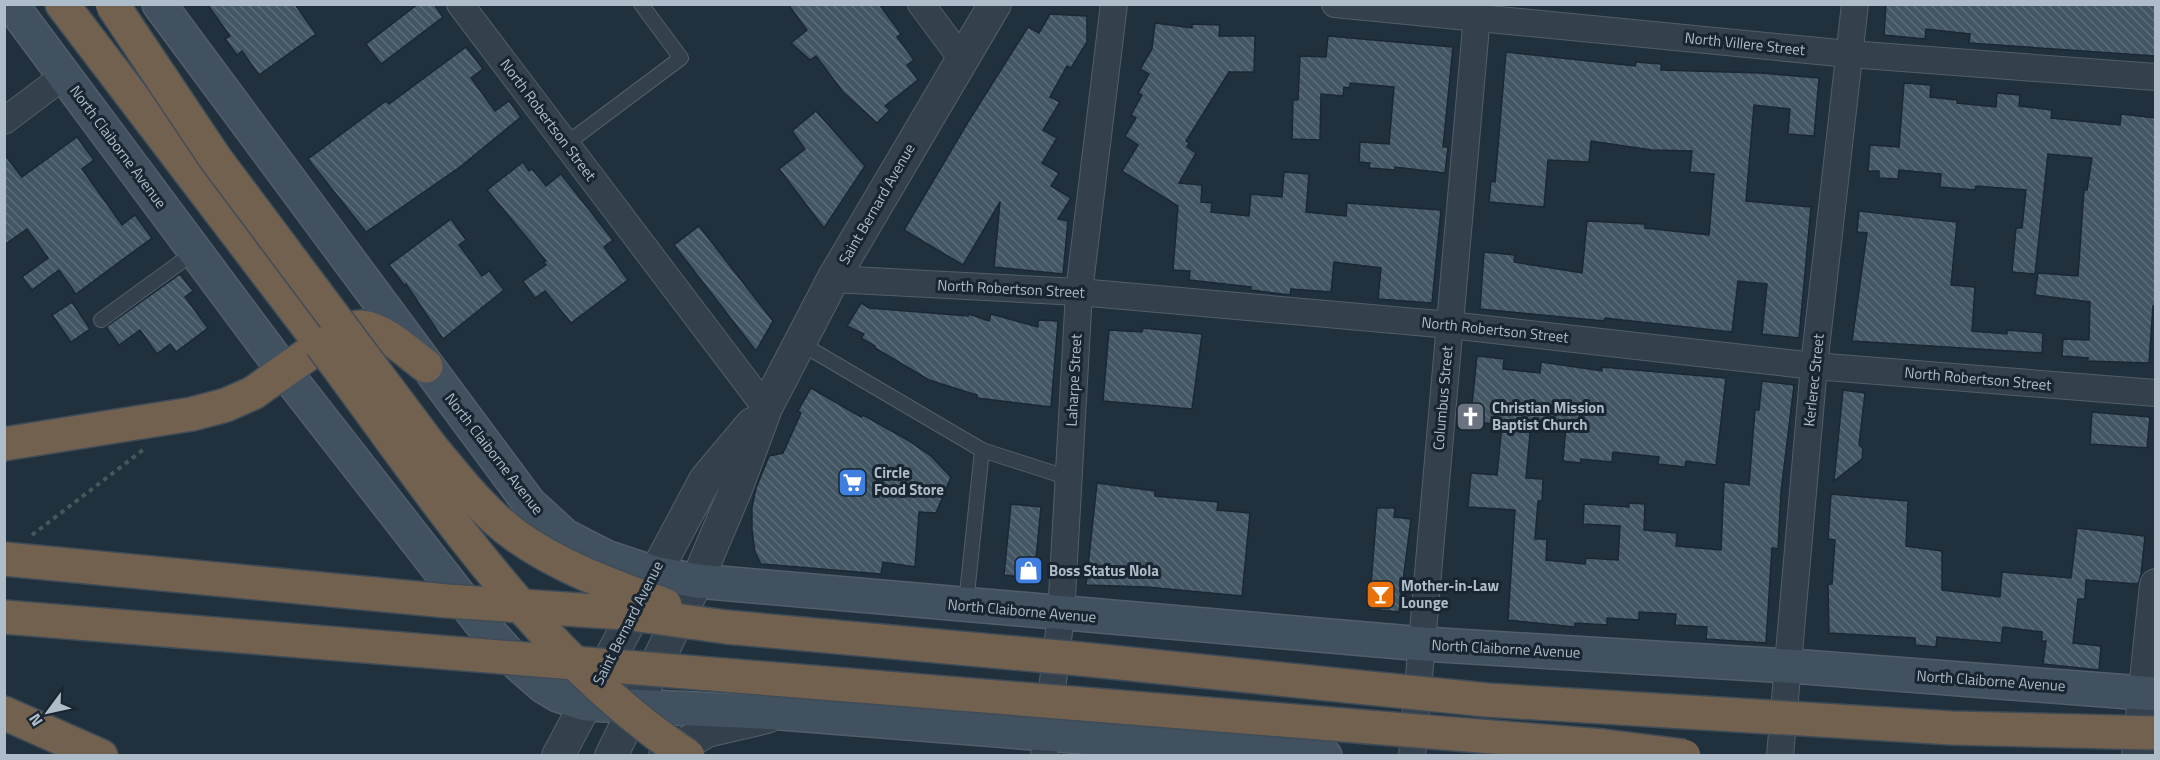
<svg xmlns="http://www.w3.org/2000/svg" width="2160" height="760" viewBox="0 0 2160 760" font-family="'Titillium Web',sans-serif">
  <defs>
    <pattern id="building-back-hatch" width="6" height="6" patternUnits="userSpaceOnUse" patternTransform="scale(1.5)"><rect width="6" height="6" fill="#435664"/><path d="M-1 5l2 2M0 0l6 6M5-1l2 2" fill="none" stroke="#5c6c79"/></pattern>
  </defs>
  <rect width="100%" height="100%" fill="#20303d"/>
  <g fill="url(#building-back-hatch)" stroke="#1b2833" stroke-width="1.5">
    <path d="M207,4H295L316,34L259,75L242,51L237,55L225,39L230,36Z"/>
    <path d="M418,4H434L443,17L381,64L366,44Z"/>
    <path d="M788,4H879L901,34L897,37L914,60L907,65L918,80L885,106L890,110L877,123L843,92L816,56L810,60L791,43L807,30Z"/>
    <path d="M1886,4H2156V56L1969,43L1970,34L1926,29L1925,39L1884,35Z"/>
    <path d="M1050,14L1087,16V42L1071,68L1067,66L1050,97L1060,102L1043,130L1057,138L1042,163L1059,173L1051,186L1071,198L1058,219L1068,221L1063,274L994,267L1000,202L963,265L904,230L968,122L1028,27L1039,33Z"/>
    <path d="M1155,23L1192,28V24L1220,25L1219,36H1255L1254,72H1229L1186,141L1189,143L1187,147L1196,153L1179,183L1202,185L1201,202L1212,203L1211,212L1249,216L1251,194L1282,197L1284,172L1309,174L1306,212L1346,216L1347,203L1441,210L1432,303L1378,299L1381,268L1334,262L1331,292L1291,289L1290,295L1251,290V287L1189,280L1190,271L1173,270L1178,206L1122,171L1138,145L1125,136L1136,118L1131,115L1142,95L1138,93L1149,74L1140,69L1152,49Z"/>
    <path d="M1328,36L1453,47L1443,147H1448L1445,173L1395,167V170L1369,168L1370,163L1359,162L1360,142L1389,144L1394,87L1350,83V88L1344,87L1343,96L1321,94L1320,140L1292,139L1293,100H1298L1300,56L1326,57Z"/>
    <path d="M466,47L483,69L471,78L495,111L509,101L521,117L460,167L366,232L308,159L386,101L389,104Z"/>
    <path d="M1506,52L1635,66L1636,62L1661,64V70L1761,73L1819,78L1814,136L1788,134L1790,109L1754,105L1746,201L1811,207L1799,338L1762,334L1767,284L1738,281L1732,332L1605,318L1604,321L1480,309L1484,252L1515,255L1514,262L1582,273L1587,221L1645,224V228L1709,235L1714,174L1690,172L1692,151L1652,150L1591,141L1589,162L1548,160L1544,207L1489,202L1491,181L1495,182Z"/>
    <path d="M1904,83L1931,85L1930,97L1957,100V103L1996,107L1997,93L2020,95L2019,106L2052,110L2051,118L2120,125L2121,114L2156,118V306H2153L2149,363L2088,361V358L2062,356L2063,339L2089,340L2090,302L2035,295L2038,273L2078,276L2084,190H2087L2092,158L2048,154L2035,274L2012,272L2016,228H2022L2026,190L1976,186L1975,190L1940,187L1941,174L1899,170L1898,179L1879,178V171H1868L1870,145L1899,147Z"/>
    <path d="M816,111L865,166L824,228L779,169L805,149L792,131Z"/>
    <path d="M77,137L94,160L82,169L122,225L135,215L152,238L76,294L59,270L32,290L22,277L48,258L27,229L4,245V154L22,177Z"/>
    <path d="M523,162L529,171L532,169L546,186L561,174L613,240L604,247L628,280L571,323L545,291L535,298L523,281L546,265L543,262L546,261L487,190Z"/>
    <path d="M1859,211L1957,222L1951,285L1975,287L1972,331L2007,334V330L2043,333L2042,353L1852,341L1867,233L1857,232Z"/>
    <path d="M451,219L466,240L459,245L482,276L489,271L504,290L443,339L406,284L404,285L389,265Z"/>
    <path d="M699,226L773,321L756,351L674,245Z"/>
    <path d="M180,274L193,291L185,297L208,328L176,352L170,344L157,354L140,330L119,345L106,327Z"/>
    <path d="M72,302L90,329L71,342L52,315Z"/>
    <path d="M861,303L869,308L968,316L969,314L989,321L991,314L1038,327V320L1058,321L1051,407L977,398V395L929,380L875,348V346L861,338L864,334L847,326Z"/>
    <path d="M1143,328L1202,334L1192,409L1103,401L1109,330L1142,332Z"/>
    <path d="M1477,356L1504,359L1503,369L1540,373L1541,362L1602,371V367L1726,378L1716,465L1686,461L1685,467L1658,464L1659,457L1613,452L1612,462L1581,459V463L1563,461L1566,425L1531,422L1526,478L1543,479L1542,501H1538L1535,539H1547L1546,560L1585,564L1586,558L1618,560L1620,526L1583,524L1584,504L1629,507V503L1645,504L1644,530L1677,533L1676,546L1721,550L1724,482L1749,485L1755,410H1759L1762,381L1794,385L1781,492L1778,549L1772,548L1766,643L1706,639L1707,627L1675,625L1676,614L1639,612V620L1607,618V625L1575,623V627L1508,620L1515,510L1468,507L1471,473L1497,475L1502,425L1477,422V415L1471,414Z"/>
    <path d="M811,388L861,417L863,415L906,439L931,456L951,477L936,513L919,512L915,567L883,562L881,574L761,564L755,552L752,530V507L756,488L769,456L783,453L801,413L798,411Z"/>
    <path d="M1843,390L1865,393L1859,445L1863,449L1862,459L1834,481Z"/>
    <path d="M2092,412L2150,417L2147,448L2090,444Z"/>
    <path d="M1097,483L1155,491V496L1218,502L1217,510L1250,513L1242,596L1147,587L1086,585Z"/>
    <path d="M1831,494L1908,501L1906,546L1942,551V590L2000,597L2002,572L2071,578L2077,528L2145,536L2141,575L2138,584L2086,580L2085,599H2078L2073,643L2101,646L2099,670L2043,664L2046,641H2042V632L2003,627L2001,643L1937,637L1936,647L1915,645V638L1829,633L1828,584H1832L1835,540L1828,539Z"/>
    <path d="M1011,504L1041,507L1034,579L1004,575Z"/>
    <path d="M1377,508H1395L1394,517L1411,519L1399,612L1369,609Z"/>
  </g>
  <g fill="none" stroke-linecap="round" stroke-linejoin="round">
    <defs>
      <g id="service">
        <path d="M566,144L681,58L641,4"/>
        <path d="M101,320L196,251"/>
        <path d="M800,343L982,450L1069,478"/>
        <path d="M966,604L982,450"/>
      </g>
      <g id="minor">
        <path d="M460,4L766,408"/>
        <path d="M921,4L962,59"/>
        <path d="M1335,4L1849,54L2156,77"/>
        <path d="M4,121L65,75"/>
        <path d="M833,279L1079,292L1450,325L1814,366L2156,393"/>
        <path d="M1044,756L1061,615L1079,292L1114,4"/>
        <path d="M1412,756L1478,4"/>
        <path d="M1780,756L1814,366L1855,4"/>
      </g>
      <g id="tertiary">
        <path d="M558,756L705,480L752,424"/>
        <path d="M611,756L697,581L736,489L766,408L833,279L995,4"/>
        <path d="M665,756L707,731L767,717"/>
        <path d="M2138,756L2156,585"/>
      </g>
      <g id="secondary">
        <path d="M11,4L285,372L480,622L519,665L543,686L558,695L586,704L781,713L1325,756"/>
        <path d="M159,4L529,503L565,536L606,557L654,573L697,581L1423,644L1804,667L2156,694"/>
      </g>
      <g id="motorway">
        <path d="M62,4L321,344"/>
        <path d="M4,444L192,414L226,405L253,393L338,333C345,331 353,327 361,327C384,329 408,353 426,366"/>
        <path d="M4,713L101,756"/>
      </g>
    </defs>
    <use href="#service" stroke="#525f6a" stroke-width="16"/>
    <use href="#minor" stroke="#525f6a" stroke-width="28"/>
    <use href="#tertiary" stroke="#525f6a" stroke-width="34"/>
    <use href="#secondary" stroke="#525f6a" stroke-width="36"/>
    <use href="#motorway" stroke="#3f4c57" stroke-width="36"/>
    <path stroke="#405a59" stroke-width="4" stroke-dasharray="4.5 4.5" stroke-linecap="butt" d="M32,535L143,450"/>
    <use href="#service" stroke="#34414d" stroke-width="14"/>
    <use href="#minor" stroke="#34414d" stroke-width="26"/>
    <use href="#tertiary" stroke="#34414d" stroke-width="32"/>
    <use href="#secondary" stroke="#415160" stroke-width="33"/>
    <use href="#motorway" stroke="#736150" stroke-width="33"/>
    <defs>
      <g id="motorway-bridge">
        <path d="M112,4L215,158L432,448C458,479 482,511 515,535C559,567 613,586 665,605"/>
        <path d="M321,344C430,489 534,655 688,756"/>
        <path d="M4,559L447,601L624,613L726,627L1081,659L1487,700L1952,728L2156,733"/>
        <path d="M4,617L1604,746L1684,756"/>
      </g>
    </defs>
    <use href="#motorway-bridge" stroke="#3f4c57" stroke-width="36" stroke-linecap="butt"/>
    <use href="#motorway-bridge" stroke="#736150" stroke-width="33"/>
  </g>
  <defs>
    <symbol id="church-square" viewBox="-11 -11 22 22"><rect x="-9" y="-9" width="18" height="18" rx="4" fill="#6b7280" stroke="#192631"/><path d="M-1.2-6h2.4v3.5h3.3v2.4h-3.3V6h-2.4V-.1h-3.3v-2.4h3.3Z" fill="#fff"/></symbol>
    <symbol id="supermarket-square" viewBox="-11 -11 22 22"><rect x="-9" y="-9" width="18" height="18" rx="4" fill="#3f7fe0" stroke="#192631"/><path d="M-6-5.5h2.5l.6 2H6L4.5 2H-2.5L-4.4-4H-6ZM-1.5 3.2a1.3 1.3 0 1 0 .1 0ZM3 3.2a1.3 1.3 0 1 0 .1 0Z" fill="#fff"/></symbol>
    <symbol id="shop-square" viewBox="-11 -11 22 22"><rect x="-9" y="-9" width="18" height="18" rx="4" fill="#3f7fe0" stroke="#192631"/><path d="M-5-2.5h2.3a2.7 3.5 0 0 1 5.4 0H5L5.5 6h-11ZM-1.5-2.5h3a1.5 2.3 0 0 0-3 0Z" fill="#fff"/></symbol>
    <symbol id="bar-square" viewBox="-11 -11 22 22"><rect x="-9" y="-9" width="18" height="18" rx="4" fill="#e8710a" stroke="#192631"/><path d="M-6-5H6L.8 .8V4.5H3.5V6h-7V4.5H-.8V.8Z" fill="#fff"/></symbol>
  </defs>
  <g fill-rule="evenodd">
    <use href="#church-square" x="1454" y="400" width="33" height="33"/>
    <use href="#supermarket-square" x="836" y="466" width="33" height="33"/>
    <use href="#shop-square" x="1012" y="554" width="33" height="33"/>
    <use href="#bar-square" x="1364" y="578" width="33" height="33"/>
  </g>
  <g text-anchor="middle" stroke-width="6" stroke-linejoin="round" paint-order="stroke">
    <g font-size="15" fill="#afbcc9" stroke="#192631">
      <text transform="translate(1745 44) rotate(6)" y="5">North Villere Street</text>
      <text transform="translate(548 120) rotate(53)" y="5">North Robertson Street</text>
      <text transform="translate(118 147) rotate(53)" y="5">North Claiborne Avenue</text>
      <text transform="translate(877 204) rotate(-60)" y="5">Saint Bernard Avenue</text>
      <text transform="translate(1011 289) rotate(3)" y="5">North Robertson Street</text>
      <text transform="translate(1495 330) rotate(6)" y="5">North Robertson Street</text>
      <text transform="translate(1978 379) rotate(5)" y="5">North Robertson Street</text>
      <text transform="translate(1074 380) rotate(-87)" y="5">Laharpe Street</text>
      <text transform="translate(1814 380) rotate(-84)" y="5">Kerlerec Street</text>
      <text transform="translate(1443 398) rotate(-85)" y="5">Columbus Street</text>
      <text transform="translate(494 454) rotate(52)" y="5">North Claiborne Avenue</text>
      <text transform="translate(1022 611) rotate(5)" y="5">North Claiborne Avenue</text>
      <text transform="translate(628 623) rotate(-63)" y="5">Saint Bernard Avenue</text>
      <text transform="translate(1506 649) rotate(3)" y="5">North Claiborne Avenue</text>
      <text transform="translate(1991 681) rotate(4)" y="5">North Claiborne Avenue</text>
    </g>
    <g font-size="15" font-weight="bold" fill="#afbcc9" stroke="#192631" text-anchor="start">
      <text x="1492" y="413">Christian Mission<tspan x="1492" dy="17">Baptist Church</tspan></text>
      <text x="874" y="478">Circle<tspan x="874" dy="17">Food Store</tspan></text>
      <text x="1049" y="576">Boss Status Nola</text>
      <text x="1401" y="591">Mother-in-Law<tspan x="1401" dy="17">Lounge</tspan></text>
    </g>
  </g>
  <rect width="2160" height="760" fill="none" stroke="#afbcc9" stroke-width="12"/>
  <g transform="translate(48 712) rotate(237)" stroke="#192631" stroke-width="4.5" paint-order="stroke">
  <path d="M0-4.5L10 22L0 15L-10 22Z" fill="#afbcc9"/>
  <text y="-9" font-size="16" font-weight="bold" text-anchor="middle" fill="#afbcc9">N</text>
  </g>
</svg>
